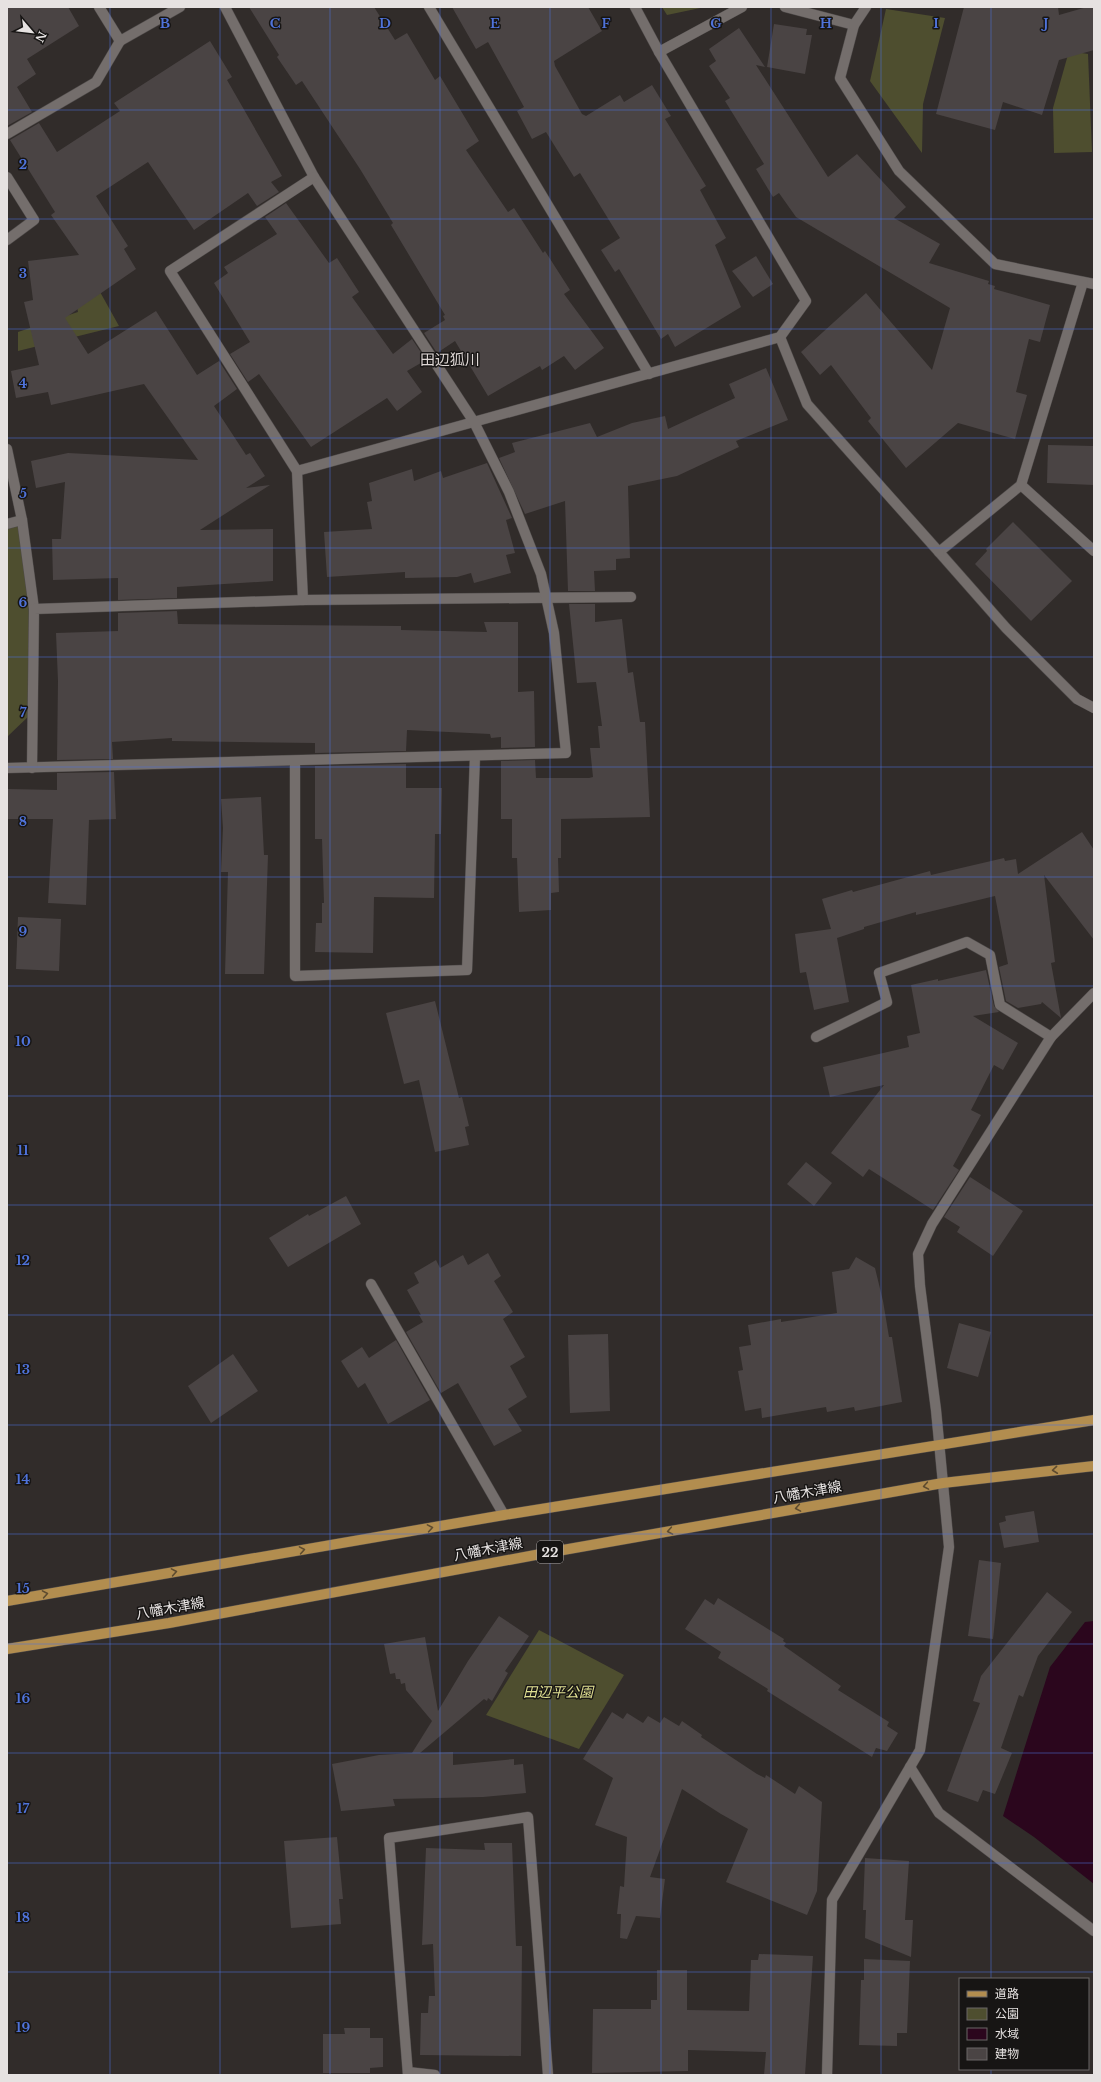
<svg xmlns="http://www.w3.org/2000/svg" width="1101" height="2082" viewBox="0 0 1101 2082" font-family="'Libre Baskerville','Noto Sans JP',serif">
  <rect width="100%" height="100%" fill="#312c2a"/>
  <g fill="#4e4e2f">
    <path d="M662,7H705L667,15Z"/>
    <path d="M886,9L945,18L923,104L922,153L870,81Z"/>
    <path d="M1069,51L1088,54L1092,152L1054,153L1053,108Z"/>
    <path d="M85,265L119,326L18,351V332L78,312L71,274Z"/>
    <path d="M22,520L34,609L33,712L7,737V524Z"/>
    <path d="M539,1630L624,1675L579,1749L486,1715Z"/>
  </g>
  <path fill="#2b061d" d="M1094,1621V1884L1034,1837L1003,1816L1050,1667L1085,1622Z"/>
  <g fill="#4a4444">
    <path d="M7,7H68L79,26L27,59L36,74L17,87L32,112L7,126Z"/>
    <path d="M249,7H374L395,40L407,33L435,80L440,76L479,141L466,150L508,212L514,208L543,253L545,251L570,290L564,294L604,348L575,370L564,356L542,370L540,366L488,396L455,341L437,353L424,333L445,320L443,316L445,315L391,225L393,223L360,169L302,81L296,85L277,57L279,55Z"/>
    <path d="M452,7H588L602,31L554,61L555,66L582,114L586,116L620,95L624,102L652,85L671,116L665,119L706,186L700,190L726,238L715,245L741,307L675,347L668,334L661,339L619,269L615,272L601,250L620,238L580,173L574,177L546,132L532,139L517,111L524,107L488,42L476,49Z"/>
    <path d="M964,7H1058L1059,15L1087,7H1094V50L1059,60L1042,115L1003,102L995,130L936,114Z"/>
    <path d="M774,24L807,29L806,35H812L805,74L767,67Z"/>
    <path d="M739,28L765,67L756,65L828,177L857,154L906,207L894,218L940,244L929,263L989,281L988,284L995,286L994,289L1050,305L1040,342L1029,339L1016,392L1027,395L1015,439L958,423L906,468L868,421L871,418L831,365L820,375L801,352L866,293L932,370L950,308L796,217L779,193L773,197L756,169L764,164L725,101L730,98L709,66L716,61L709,49Z"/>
    <path d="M210,41L232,77L227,80L282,176L271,182L279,192L257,206L248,193L194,230L148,162L96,196L128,246L124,249L136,269L65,318L88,354L156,311L197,375L219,361L237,389L214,406L246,455L250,453L265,476L246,488L270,485L200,530L273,529V581L177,587V598L118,600V578L53,580L52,539H61L65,482L36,488L31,461L68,453L198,460L144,384L51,405L48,392L16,398L11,371L39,365L24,302L33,300L28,261L79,255L51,215L55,212L10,140L39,123L57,152L120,111L114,103Z"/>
    <path d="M286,203L329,263L337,258L359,292L352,297L393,354L412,339L426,360L407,371L422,392L397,411L387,398L311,447L259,374L248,382L230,354L250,342L214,283L228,273L224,267L277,234L265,217Z"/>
    <path d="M756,256L773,284L753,297L732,271Z"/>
    <path d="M766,368L788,420L736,441L739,447L677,476L628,486L630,558L616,559V570L594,571L595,591H568L565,501L525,514L499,458L515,452L512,443L590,423L597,437L632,423L665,416L668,429L735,398L729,384Z"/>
    <path d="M1048,445L1094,446V485L1047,483Z"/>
    <path d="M487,463L512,518L506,520L515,553L506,555L511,573L474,583L471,573L457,577L405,578V572L327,577L324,532L372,529L367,502L372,501L369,483L412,469L414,481L441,471L443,478Z"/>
    <path d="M1013,522L1072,581L1031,621L975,564L987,551L986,549Z"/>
    <path d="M569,604H595V622L622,619L628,673L633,672L640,722H645L650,817L561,819V858H558L559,892L551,893V910L519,912L517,858H512V819H501V761L535,760L536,778H589L593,777L590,748H600L598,726H602L596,682L577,683Z"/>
    <path d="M177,611L178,624L401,626V630L487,632L484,622H518V692L534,691L535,747L501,748V737L491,738L490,734L407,730L406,751L315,753V743L172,741V738L112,742L113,759L57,760L58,681L56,633L118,631V613Z"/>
    <path d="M406,764V788H442L441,834H435L434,898L374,897L373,953L315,952L316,923H322V903H324L322,839H315V766Z"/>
    <path d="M114,772L116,819L89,820L86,905L48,903L53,819H7V789L57,790V773Z"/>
    <path d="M261,797L264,855H268L264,974H225L228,872H221L223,828L221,799Z"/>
    <path d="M1082,832L1094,850V940L1044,875L1055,962L1051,963L1061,1018L1042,1002L1041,1004L1018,1008L1006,1001L999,967L1008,964L995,896L916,915V912L864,927V929L837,938L849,1002L814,1010L806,972L800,973L795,934L831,929L822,899L852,890L853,892L930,871L931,875L1004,858L1005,861L1016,859L1018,874Z"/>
    <path d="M18,917L61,919L59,971L16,969Z"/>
    <path d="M986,970L994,1006L999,1012L973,1016L1018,1043L1003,1070L994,1065L971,1110L981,1115L953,1166L959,1170L933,1210L869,1169L863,1177L831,1153L884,1085L830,1097L823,1067L909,1047L907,1036L920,1033L911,985L938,979V981Z"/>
    <path d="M435,1001L459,1098L462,1097L469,1126L465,1127L469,1145L435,1152L419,1080L404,1084L386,1013Z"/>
    <path d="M806,1162L832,1183L814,1206L787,1184Z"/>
    <path d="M970,1177L1023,1211L993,1256L957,1232L960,1227L944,1217Z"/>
    <path d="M346,1196L361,1224L288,1267L269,1238L308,1214L309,1216Z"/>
    <path d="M488,1253L501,1276L494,1281L513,1312L503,1319L525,1357L510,1366L527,1397L508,1409L522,1431L494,1446L458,1383L441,1393L406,1332L423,1322L419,1315H421L407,1290L419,1283L414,1273L436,1260L440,1268L463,1255L468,1265Z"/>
    <path d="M856,1257L875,1268L883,1301L889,1337H892L902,1402L855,1411L854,1407L827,1412L826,1407L762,1418L761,1408L745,1411L738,1371L743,1370L739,1347L751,1345L748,1325L781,1319V1322L837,1313L832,1272L849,1269Z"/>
    <path d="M959,1323L991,1332L978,1377L947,1368Z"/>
    <path d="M608,1334L610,1411L570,1413L568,1335Z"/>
    <path d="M396,1340L430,1400L388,1424L365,1383L358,1388L341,1361L362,1347L369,1358Z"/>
    <path d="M233,1354L258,1391L211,1423L188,1386Z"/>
    <path d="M1034,1511L1039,1542L1004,1548L999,1523L1006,1521L1005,1516Z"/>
    <path d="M979,1560L1001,1563L993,1639L968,1636Z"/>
    <path d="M1047,1592L1072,1612L1038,1656L1023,1697L1019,1695L1001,1748L1012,1753L995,1794L983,1790L978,1802L947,1791L980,1703L973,1701L981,1676Z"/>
    <path d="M718,1598L784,1639L783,1641L786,1643L784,1646L841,1686L838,1690L889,1722L887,1726L898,1733L887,1751L876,1748L872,1757L767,1691L768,1689L718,1658L721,1652L685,1629L705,1599L714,1605Z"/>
    <path d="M499,1616L529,1636L505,1671L508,1673L492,1701L488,1698L487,1701L484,1699L420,1753L453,1752V1765L514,1759V1765L523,1764L526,1793L483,1797L393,1799L395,1806L341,1811L332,1764L379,1755L412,1753L432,1721L406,1690L405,1683L401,1684L400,1679H396L395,1673L390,1674L384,1644L425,1637L438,1711L468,1661Z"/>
    <path d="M612,1712L623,1719L627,1713L643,1723L648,1716L660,1723L664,1717L679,1726L682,1721L702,1735L701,1737L757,1774L765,1778L766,1775L795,1794L799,1786L822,1802L817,1891L807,1915L726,1882L748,1829L721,1814L682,1789L650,1877L665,1879L660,1918L636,1916L627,1939L620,1938L621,1914H617L620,1886L624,1887L627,1837L595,1825L613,1778L583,1759Z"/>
    <path d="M337,1837L343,1899H339L341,1924L291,1928L284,1841Z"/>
    <path d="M484,1843H512L516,1946H522L521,2056L420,2055L421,2013H428L429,1996H435L433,1944L422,1945L426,1848L485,1850Z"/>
    <path d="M865,1858L909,1861L905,1920H913L911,1957L865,1938L866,1910H863Z"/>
    <path d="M759,1954L813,1956L805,2075H764L766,2052L688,2050V2071L592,2073L593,2009H651V2000H657V1970H687V2010L749,2011L751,1960H758Z"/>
    <path d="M864,1959L910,1961L907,2033H897V2046L859,2045L861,1980H864Z"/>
    <path d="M344,2028H370V2038H383V2067L370,2068V2073H323V2034H345Z"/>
  </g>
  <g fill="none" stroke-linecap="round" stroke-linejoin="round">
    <defs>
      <path id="service" d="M910,1767L939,1813L1094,1931"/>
      <g id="minor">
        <path d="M99,7L120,41L180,7"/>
        <path d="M429,7L649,374"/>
        <path d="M785,7L854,25L840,78L899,171L995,264L1094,284"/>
        <path d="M854,25L866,7"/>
        <path d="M659,52L742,7"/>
        <path d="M7,134L96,82L120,41"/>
        <path d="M7,177L34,220L7,240"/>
        <path d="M1083,282L1021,485L939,552L1006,628L1077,699L1094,708"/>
        <path d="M780,337L807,404L939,552"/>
        <path d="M7,449L22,520L34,609"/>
        <path d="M297,471L780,337L806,301L659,52L635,7"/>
        <path d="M1021,485L1094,551"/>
        <path d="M7,524L22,520"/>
        <path d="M303,600L631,597"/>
        <path d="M295,761V976L467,970L475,756"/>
        <path d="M7,768L566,753L554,633L541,574L509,492L474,422L314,177L225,7"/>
        <path d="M32,768L34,609L303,600L297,471L170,271L314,177"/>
        <path d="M816,1037L887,1002L879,973L967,942L990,955L1000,1005L1051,1037"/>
        <path d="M371,1284L504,1515"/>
        <path d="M408,2072L435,2075"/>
        <path d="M408,2075L389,1838L528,1817L548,2075"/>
        <path d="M827,2075L832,1900L920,1750L949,1547L936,1410L920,1286L918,1254L932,1224L1051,1037L1094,993"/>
      </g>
      <g id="primary">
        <path d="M7,1601L504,1515L1094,1420"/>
        <path d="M7,1649L169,1623L546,1553L943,1483L1094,1466"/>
      </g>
    </defs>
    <use href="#service" stroke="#4e4a49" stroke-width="11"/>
    <use href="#minor" stroke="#4e4a49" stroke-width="11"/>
    <use href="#primary" stroke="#4e4a49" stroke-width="11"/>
    <use href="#service" stroke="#746e6c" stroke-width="10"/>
    <use href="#minor" stroke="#746e6c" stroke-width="10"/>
    <use href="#primary" stroke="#b28d4f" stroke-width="10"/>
  </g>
  <defs><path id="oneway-chevron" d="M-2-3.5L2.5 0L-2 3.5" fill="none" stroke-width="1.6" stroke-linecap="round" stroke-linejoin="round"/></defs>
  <g stroke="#5d4b2f">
    <use href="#oneway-chevron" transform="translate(1055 1470) rotate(174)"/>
    <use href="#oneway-chevron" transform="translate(926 1486) rotate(170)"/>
    <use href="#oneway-chevron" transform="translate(798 1508) rotate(170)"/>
    <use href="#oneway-chevron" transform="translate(430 1528) rotate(-10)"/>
    <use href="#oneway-chevron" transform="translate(670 1531) rotate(170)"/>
    <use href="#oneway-chevron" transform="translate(302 1550) rotate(-10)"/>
    <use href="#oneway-chevron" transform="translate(174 1572) rotate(-10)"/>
    <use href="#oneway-chevron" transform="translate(45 1594) rotate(-10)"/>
  </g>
  <path fill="none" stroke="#4f73da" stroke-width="1" stroke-opacity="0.55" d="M110,7V2075M220,7V2075M330,7V2075M440,7V2075M550,7V2075M661,7V2075M771,7V2075M881,7V2075M991,7V1979M7,110H1094M7,219H1094M7,329H1094M7,438H1094M7,548H1094M7,657H1094M7,767H1094M7,877H1094M7,986H1094M7,1096H1094M7,1205H1094M7,1315H1094M7,1425H1094M7,1534H1094M7,1644H1094M7,1753H1094M7,1863H1094M7,1972H1094M991,2069V2075"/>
  <g text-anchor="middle" stroke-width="3" stroke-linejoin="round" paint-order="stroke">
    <rect fill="#171514" stroke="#a8a4a4" stroke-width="1" x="537" y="1541" width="26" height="22" rx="3"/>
    <g font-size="13" font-weight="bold" fill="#e6e2e1">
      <text x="550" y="1557">22</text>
    </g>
    <g font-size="14" fill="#e6e2e1" stroke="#171514">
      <text transform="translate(807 1492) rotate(-10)" y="5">八幡木津線</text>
      <text transform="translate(488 1549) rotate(-11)" y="5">八幡木津線</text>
      <text transform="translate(170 1608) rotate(-10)" y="5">八幡木津線</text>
    </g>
    <g font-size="14" font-style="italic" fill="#e1e092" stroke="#171514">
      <text x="558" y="1697">田辺平公園</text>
    </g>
    <g font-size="15" fill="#ded7d5" stroke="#171514">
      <text x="450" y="365">田辺狐川</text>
    </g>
  </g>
  <g font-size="13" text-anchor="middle" font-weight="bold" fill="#4f73da" stroke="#171514" stroke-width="3" stroke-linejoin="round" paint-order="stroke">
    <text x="165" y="28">B</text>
    <text x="275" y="28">C</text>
    <text x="385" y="28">D</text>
    <text x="495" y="28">E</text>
    <text x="606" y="28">F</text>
    <text x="716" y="28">G</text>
    <text x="826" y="28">H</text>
    <text x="936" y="28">I</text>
    <text x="1046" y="28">J</text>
    <text x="23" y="169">2</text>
    <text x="23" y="278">3</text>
    <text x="23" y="388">4</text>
    <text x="23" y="498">5</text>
    <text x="23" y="607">6</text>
    <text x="23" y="717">7</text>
    <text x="23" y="826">8</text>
    <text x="23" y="936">9</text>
    <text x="23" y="1046">10</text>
    <text x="23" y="1155">11</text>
    <text x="23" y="1265">12</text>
    <text x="23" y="1374">13</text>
    <text x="23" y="1484">14</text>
    <text x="23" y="1593">15</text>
    <text x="23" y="1703">16</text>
    <text x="23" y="1813">17</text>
    <text x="23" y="1922">18</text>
    <text x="23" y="2032">19</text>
  </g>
  <rect width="1101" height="2082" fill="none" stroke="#e6e2e1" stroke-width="16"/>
  <rect x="959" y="1978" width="130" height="92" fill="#171514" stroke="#6a6766"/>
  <rect x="967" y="1991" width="20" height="6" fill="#b28d4f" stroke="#6a6766"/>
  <text x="995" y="1998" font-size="12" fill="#e6e2e1">道路</text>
  <rect x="967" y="2008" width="20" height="12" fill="#4e4e2f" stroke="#6a6766"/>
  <text x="995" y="2018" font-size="12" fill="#e6e2e1">公園</text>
  <rect x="967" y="2028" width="20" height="12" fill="#2b061d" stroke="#6a6766"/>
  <text x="995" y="2038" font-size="12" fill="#e6e2e1">水域</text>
  <rect x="967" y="2048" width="20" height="12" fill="#4a4444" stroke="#6a6766"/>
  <text x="995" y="2058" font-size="12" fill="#e6e2e1">建物</text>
  <g transform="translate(32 32) rotate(118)" stroke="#171514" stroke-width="3" paint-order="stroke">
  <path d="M0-3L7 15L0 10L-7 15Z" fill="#e6e2e1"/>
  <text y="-6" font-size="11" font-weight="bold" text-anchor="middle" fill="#e6e2e1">N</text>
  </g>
</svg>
